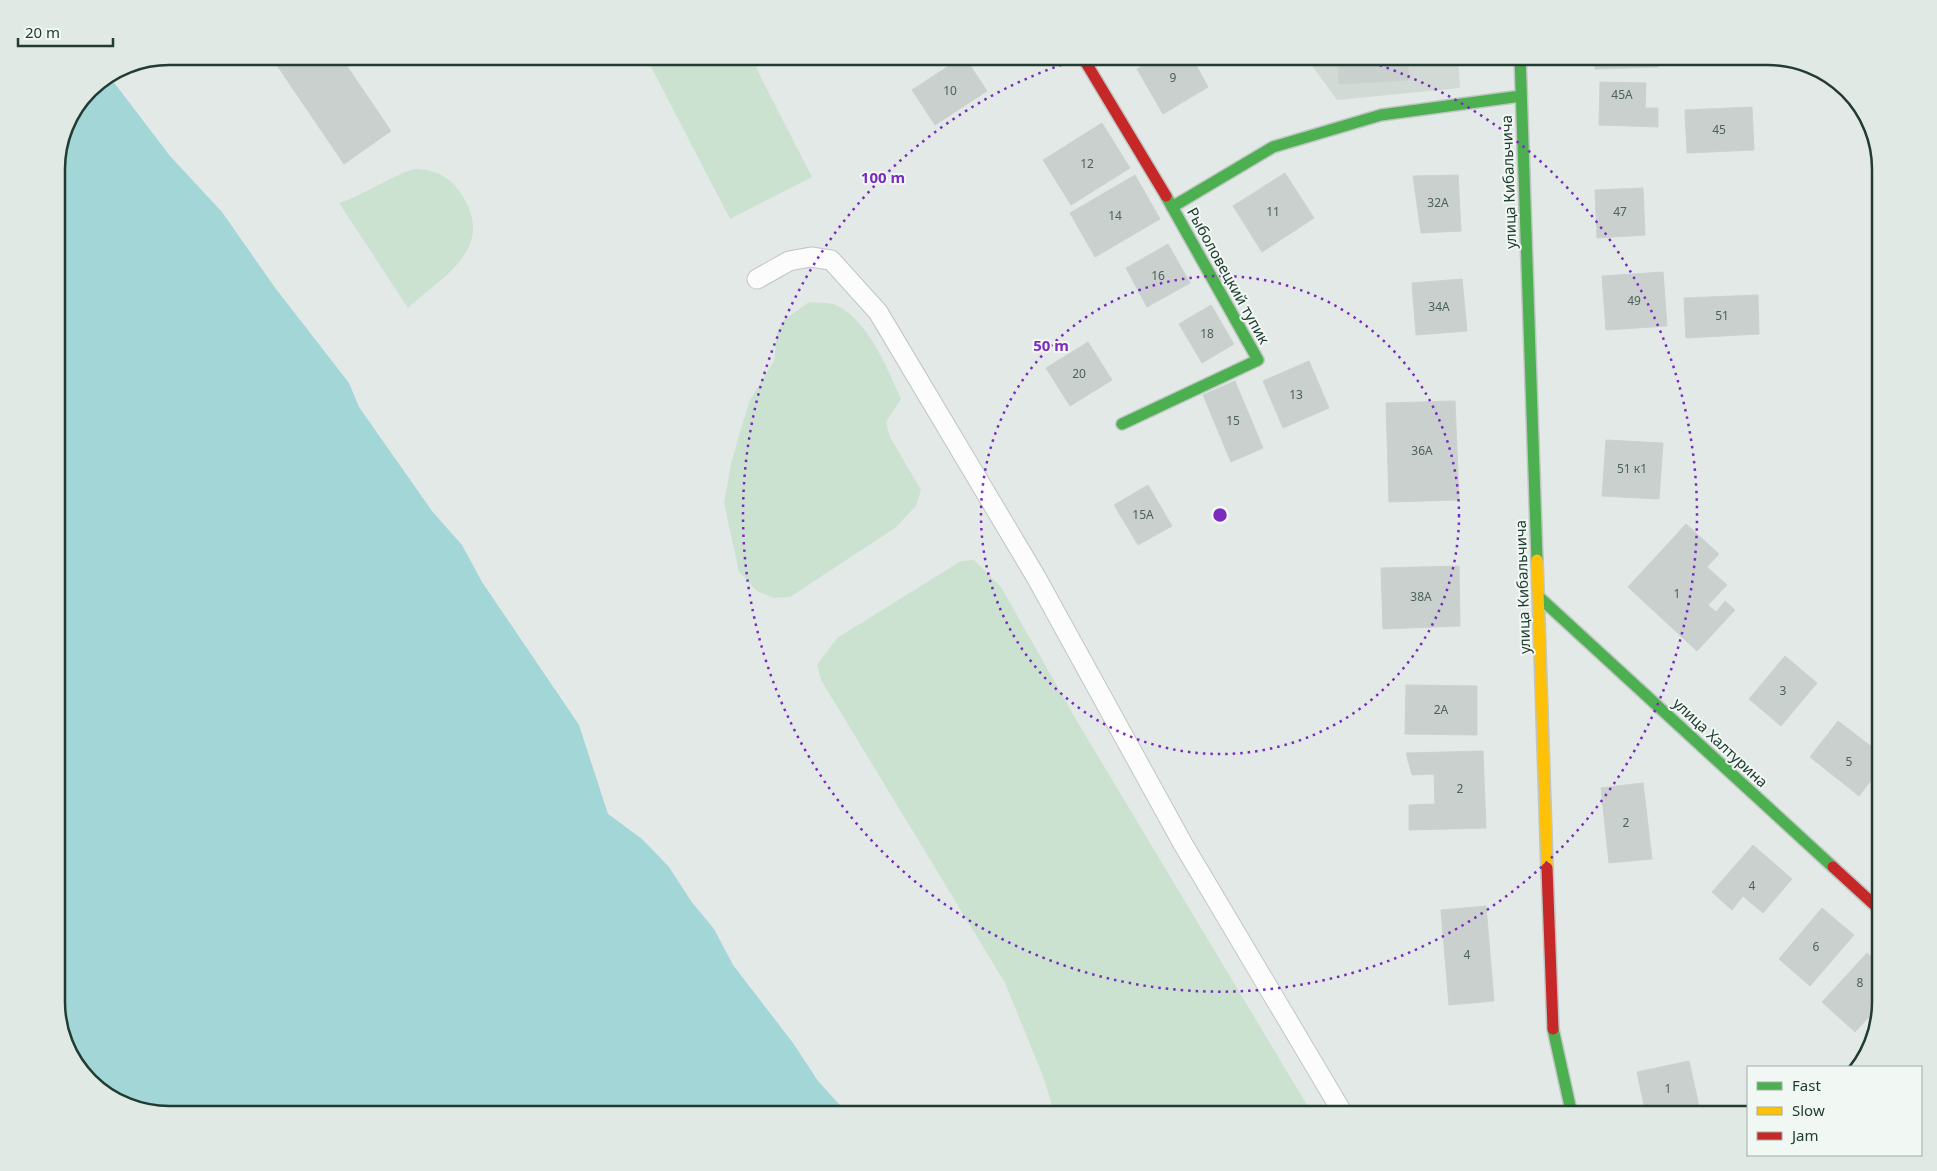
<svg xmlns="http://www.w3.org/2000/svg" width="1937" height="1171" viewBox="0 0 1937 1171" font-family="'Noto Sans',sans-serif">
  <rect width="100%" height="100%" fill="#e3e9e6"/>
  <g fill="#d1dad5">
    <path d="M1250,56H1296L1253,64Z"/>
    <path d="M1305,56H1458L1460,88L1337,100Z"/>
    <path d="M1863,110L1865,112L1881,162V220Z"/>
  </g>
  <g fill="#cce2d1">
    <path d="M653,56H750L812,177L730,219L647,59Z"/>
    <path d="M414,169C435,169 451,177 462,195C496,249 444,275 408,308L339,203C365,195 388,177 414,169Z"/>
    <path d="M809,302C817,303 829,302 836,305C869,321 887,368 901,399L886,422L890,437L921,490L916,506L895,528L790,597L774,598L757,591L739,572L724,503L731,464L740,432L750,400L774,361L777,333L784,320Z"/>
    <path d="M974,560L1001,587L1074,716L1313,1115H1055L1043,1076L1005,983L821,680L817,665L837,638L961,561Z"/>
  </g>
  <path fill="#a3d6d7" d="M109,76L170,156L222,212L276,289L349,383L359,407L432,511L462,545L482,582L579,725L608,814L642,839L669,867L691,901L714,929L733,965L793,1043L818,1081L849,1115H169L112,1099L72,1059L56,1009V162C66,123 73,100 109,76Z"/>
  <g fill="#cad0cd" stroke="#ccd2cf">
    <path d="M280,56H340L391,131L344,164L274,61Z"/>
    <path d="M964,56L987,91L935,125L912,90Z"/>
    <path d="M1159,56H1191L1208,87L1163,114L1137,69Z"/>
    <path d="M1338,56H1450V58L1408,60L1409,80L1339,84Z"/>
    <path d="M1595,56H1657L1658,67L1595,69Z"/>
    <path d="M1600,82L1646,83L1645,108H1658V127L1599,125Z"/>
    <path d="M1752,107L1754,150L1687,153L1685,110Z"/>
    <path d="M1102,123L1130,168L1071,205L1043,160Z"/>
    <path d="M1285,173L1314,218L1262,252L1233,206Z"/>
    <path d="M1135,175L1160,219L1095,257L1070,213Z"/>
    <path d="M1458,175L1461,231L1421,233L1413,176Z"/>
    <path d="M1643,188L1645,235L1597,238L1595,190Z"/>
    <path d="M1168,244L1190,283L1147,307L1126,268Z"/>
    <path d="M1663,272L1667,326L1606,330L1602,276Z"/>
    <path d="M1462,279L1467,331L1416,335L1412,283Z"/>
    <path d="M1758,295L1759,334L1686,338L1684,298Z"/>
    <path d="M1211,305L1234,344L1202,363L1179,324Z"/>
    <path d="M1088,342L1112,380L1070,406L1046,368Z"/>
    <path d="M1309,361L1329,408L1283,428L1263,381Z"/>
    <path d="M1235,381L1263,448L1231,462L1203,395Z"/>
    <path d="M1455,401L1459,500L1389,502L1386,403Z"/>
    <path d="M1606,440L1663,443L1659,499L1602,496Z"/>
    <path d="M1148,485L1172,526L1138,545L1114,505Z"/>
    <path d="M1686,524L1719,554L1707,567L1727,585L1708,605L1716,612L1725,601L1735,610L1697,651L1628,587Z"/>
    <path d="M1459,566L1460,626L1383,629L1381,568Z"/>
    <path d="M1785,656L1817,683L1781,726L1749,699Z"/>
    <path d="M1406,685L1477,686V735L1405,734Z"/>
    <path d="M1838,721L1881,754V767L1859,796L1810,757Z"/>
    <path d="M1483,751L1486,828L1409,830V805L1435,804L1434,774L1412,775L1406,753Z"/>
    <path d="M1643,783L1652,859L1609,863L1601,788Z"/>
    <path d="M1753,845L1792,879L1763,913L1743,896L1732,910L1712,892Z"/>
    <path d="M1486,906L1494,1001L1449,1005L1441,910Z"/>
    <path d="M1822,908L1854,935L1810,986L1779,959Z"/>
    <path d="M1867,953L1881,965V1002L1875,1024L1868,1018L1855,1032L1822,1002Z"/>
    <path d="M1689,1061L1699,1106L1646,1115L1637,1072Z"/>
  </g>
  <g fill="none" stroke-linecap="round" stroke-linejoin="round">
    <defs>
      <path id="lane" d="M757,279L789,261L811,257L831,260L878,312L1036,577L1183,844L1344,1115"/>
      <g id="fast">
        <path d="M1520,56L1537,560"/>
        <path d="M1172,207L1273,147L1381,115L1521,96"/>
        <path d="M1122,424L1258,360L1166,196"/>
        <path d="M1539,597L1833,867"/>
        <path d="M1553,1029L1572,1115"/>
      </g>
      <path id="slow" d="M1537,560L1547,868"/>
      <g id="jam">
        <path d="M1082,56L1166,196"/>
        <path d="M1833,867L1881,911"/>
        <path d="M1547,868L1553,1029"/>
      </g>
    </defs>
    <use href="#lane" stroke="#c0c6c3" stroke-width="21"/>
    <use href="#fast" stroke="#bfc6c3" stroke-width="14"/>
    <use href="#slow" stroke="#bfc6c3" stroke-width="14"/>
    <use href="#jam" stroke="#bfc6c3" stroke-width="14"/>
    <use href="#lane" stroke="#fbfcfb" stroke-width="19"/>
    <use href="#fast" stroke="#4caf50" stroke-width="11"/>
    <use href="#slow" stroke="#ffc107" stroke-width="11"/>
    <use href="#jam" stroke="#c62828" stroke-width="11"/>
    <path stroke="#c6cac9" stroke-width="4" stroke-dasharray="10 5" stroke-linecap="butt" d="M1869,123L1881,183"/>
  </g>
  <g fill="none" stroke="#7b2cbf" stroke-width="2.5" stroke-dasharray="2.5 5">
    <circle cx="1220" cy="515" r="239"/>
    <path d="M1351 56A477 477 0 1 1 1089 56"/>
  </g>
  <g text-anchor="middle" stroke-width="4" stroke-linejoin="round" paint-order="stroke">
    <g font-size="12" fill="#4c625a">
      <text x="1173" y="82">9</text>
      <text x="950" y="95">10</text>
      <text x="1622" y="99">45А</text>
      <text x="1719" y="134">45</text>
      <text x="1087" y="168">12</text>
      <text x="1438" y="207">32А</text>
      <text x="1273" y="216">11</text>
      <text x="1620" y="216">47</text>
      <text x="1115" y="220">14</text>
      <text x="1158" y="280">16</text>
      <text x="1634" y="305">49</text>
      <text x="1439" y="311">34А</text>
      <text x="1722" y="320">51</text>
      <text x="1207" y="338">18</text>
      <text x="1079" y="378">20</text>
      <text x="1296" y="399">13</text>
      <text x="1233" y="425">15</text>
      <text x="1422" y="455">36А</text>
      <text x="1632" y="473">51 к1</text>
      <text x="1143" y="519">15А</text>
      <text x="1677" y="598">1</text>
      <text x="1421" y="601">38А</text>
      <text x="1783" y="695">3</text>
      <text x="1441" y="714">2А</text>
      <text x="1849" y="766">5</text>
      <text x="1460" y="793">2</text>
      <text x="1626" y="827">2</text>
      <text x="1752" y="890">4</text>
      <text x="1816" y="951">6</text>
      <text x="1467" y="959">4</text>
      <text x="1860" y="987">8</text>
      <text x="1668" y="1093">1</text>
    </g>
    <g font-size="15" fill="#213c32" stroke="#f1f8f4">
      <text transform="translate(1509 182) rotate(-92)" y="5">улица Кибальчича</text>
      <text transform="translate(1228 276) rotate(61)" y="5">Рыболовецкий тупик</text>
      <text transform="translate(1523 587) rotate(-92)" y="5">улица Кибальчича</text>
      <text transform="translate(1720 743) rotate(43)" y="5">улица Халтурина</text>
    </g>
  </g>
  <path d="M0 0H1937V1171H0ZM169 65H1768A104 104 0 0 1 1872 169V1002A104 104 0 0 1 1768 1106H169A104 104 0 0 1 65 1002V169A104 104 0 0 1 169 65Z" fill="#e0e9e4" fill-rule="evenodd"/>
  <path fill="none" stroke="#213c32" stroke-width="2.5" d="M169 65H1768A104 104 0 0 1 1872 169V1002A104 104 0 0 1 1768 1106H169A104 104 0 0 1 65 1002V169A104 104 0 0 1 169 65Z"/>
  <circle cx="1220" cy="515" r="8" fill="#7b2cbf" stroke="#f1f8f4" stroke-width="2.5"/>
  <g font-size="15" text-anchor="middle" font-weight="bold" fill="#7b2cbf" stroke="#f1f8f4" stroke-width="4" stroke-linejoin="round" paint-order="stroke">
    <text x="883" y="183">100 m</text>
    <text x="1051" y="351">50 m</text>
  </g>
  <rect x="1747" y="1066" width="175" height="90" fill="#f1f8f4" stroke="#9eada6"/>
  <rect x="1757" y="1082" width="25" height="8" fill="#4caf50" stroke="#9eada6"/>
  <text x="1792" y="1091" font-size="15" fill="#213c32">Fast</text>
  <rect x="1757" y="1107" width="25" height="8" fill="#ffc107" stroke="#9eada6"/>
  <text x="1792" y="1116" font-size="15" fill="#213c32">Slow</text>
  <rect x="1757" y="1132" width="25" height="8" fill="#c62828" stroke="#9eada6"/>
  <text x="1792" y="1141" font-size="15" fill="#213c32">Jam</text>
  <path d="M18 38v8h95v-8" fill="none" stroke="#213c32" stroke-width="2.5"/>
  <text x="25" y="38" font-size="15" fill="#213c32" stroke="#f1f8f4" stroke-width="4" paint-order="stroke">20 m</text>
</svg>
